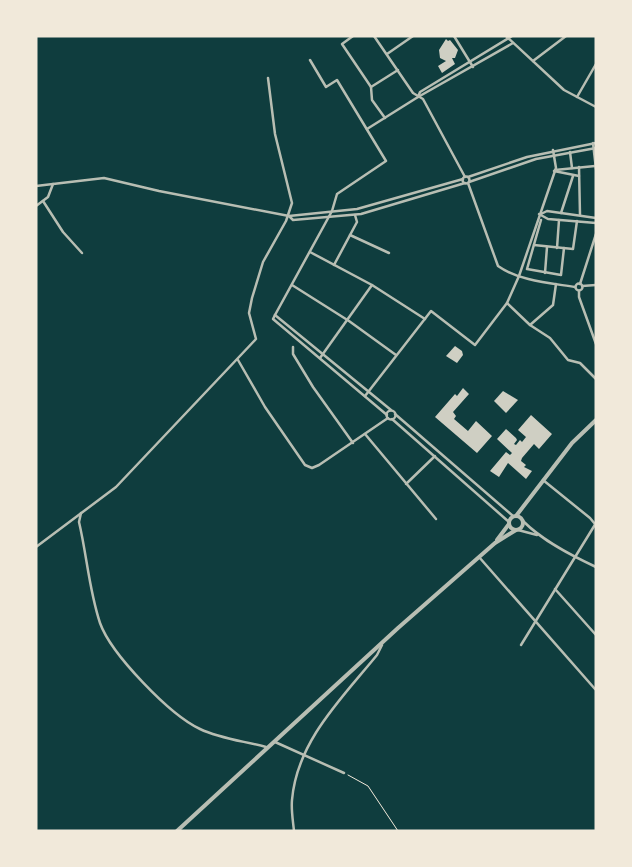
<svg xmlns="http://www.w3.org/2000/svg" width="632" height="867" viewBox="0 0 632 867" font-family="Roboto,sans-serif">
  <rect width="100%" height="100%" fill="#0f3d3e"/>
  <g fill="#cfcfc3">
    <path d="M446,39L448,41L450,40L458,50L455,58H452L455,64L442,73L438,66L446,61L440,58L439,50Z"/>
    <path d="M455,346L462,351L463,355L457,363L446,356Z"/>
    <path d="M463,388L469,394L453,412L456,416L454,419L468,431L476,421L492,436L477,453L435,417L455,394L457,396Z"/>
    <path d="M503,391L518,400L506,413L494,401Z"/>
    <path d="M531,415L552,434L539,449L534,444L522,458L521,461L526,465L524,467L532,471L526,479L508,463L499,477L490,471L506,452L510,455L512,453L497,439L506,429L516,438L517,440L514,444L516,445L520,440L522,442L526,437L518,430Z"/>
  </g>
  <g fill="none" stroke-linecap="round" stroke-linejoin="round">
    <path stroke="#f1e9da" stroke-width="1" d="M348,775L368,786L398,831"/>
    <g stroke="#b8beb3" stroke-width="2.5">
      <path d="M353,36L342,44L371,87L372,100L385,118"/>
      <path d="M374,36L413,93L423,99L465,177"/>
      <path d="M454,36L473,67"/>
      <path d="M506,36L564,90L596,107"/>
      <path d="M387,54L413,36"/>
      <path d="M533,61L566,36"/>
      <path d="M371,87L398,70"/>
      <path d="M418,97L420,92L512,36"/>
      <path d="M577,97L596,64"/>
      <path d="M367,129L418,97L513,43"/>
      <path d="M593,143L596,169"/>
      <path d="M570,152L572,168"/>
      <path d="M579,167L580,215"/>
      <path d="M555,170L595,166"/>
      <path d="M554,171L579,176"/>
      <circle cx="466" cy="180" r="3.5"/>
      <path d="M468,177L527,157L596,143"/>
      <path d="M469,182L536,159L596,148"/>
      <path d="M468,183L498,266C519,281 550,283 575,287"/>
      <path d="M36,186L104,178L159,191L289,216L357,209L463,179"/>
      <path d="M43,201L63,232L82,253"/>
      <path d="M36,206L48,197L53,184"/>
      <path d="M561,213L573,176"/>
      <path d="M539,214L548,219L596,223"/>
      <path d="M541,214L547,211L596,218"/>
      <path d="M289,216L293,220L361,214L465,183"/>
      <path d="M541,220L527,269L561,275L564,248"/>
      <path d="M350,235L389,253"/>
      <path d="M534,245L573,249L577,221"/>
      <path d="M557,248L559,220"/>
      <path d="M310,252L372,285L425,319"/>
      <path d="M334,265L357,222L355,215"/>
      <path d="M545,273L547,247"/>
      <circle cx="579" cy="287" r="3.5"/>
      <path d="M580,284L596,234"/>
      <path d="M292,285L349,321L396,355"/>
      <path d="M582,286L596,285"/>
      <path d="M579,291V297L596,344"/>
      <path d="M507,303L530,325L550,338L568,360L580,363L596,379"/>
      <path d="M275,315L332,211L337,194L386,161L337,80L326,87L310,60"/>
      <path d="M275,315L273,319L387,415"/>
      <path d="M275,315L391,410"/>
      <path d="M530,325L553,305L556,284"/>
      <path d="M293,347V354L313,387L353,443"/>
      <path d="M320,358L372,285"/>
      <path d="M238,360L265,407L305,465L312,468L319,465L388,418"/>
      <path d="M365,396L431,311L475,345L507,303L519,276L556,168L553,150"/>
      <circle cx="391" cy="415" r="4.5"/>
      <path d="M395,414L513,516"/>
      <path d="M392,419L509,522"/>
      <path d="M365,434L436,519"/>
      <path d="M543,480L590,518L595,524"/>
      <path d="M406,484L435,456"/>
      <path d="M81,513L79,522C87,556 89,590 100,623C111,654 170,715 200,729C221,739 244,741 266,747"/>
      <path d="M523,521C543,541 570,555 596,567"/>
      <path d="M518,530L537,535"/>
      <path d="M36,547L116,487L256,339L249,313L252,298L263,262L286,221L292,203L275,134L268,78"/>
      <path d="M479,557L595,689"/>
      <path d="M555,589L596,635"/>
      <path d="M521,645L596,523"/>
      <path d="M275,742L344,773"/>
      <path d="M294,831C293,821 291,810 292,800C297,741 342,698 377,655L382,645"/>
    </g>
    <g stroke="#b8beb3" stroke-width="4">
      <path d="M516,516L572,443L596,420"/>
      <circle cx="516" cy="523" r="7"/>
      <path d="M497,540L509,524"/>
      <path d="M177,831L398,628L495,543L516,530"/>
    </g>
  </g>
  <rect width="632" height="867" fill="none" stroke="#f1e9da" stroke-width="75"/>
</svg>
